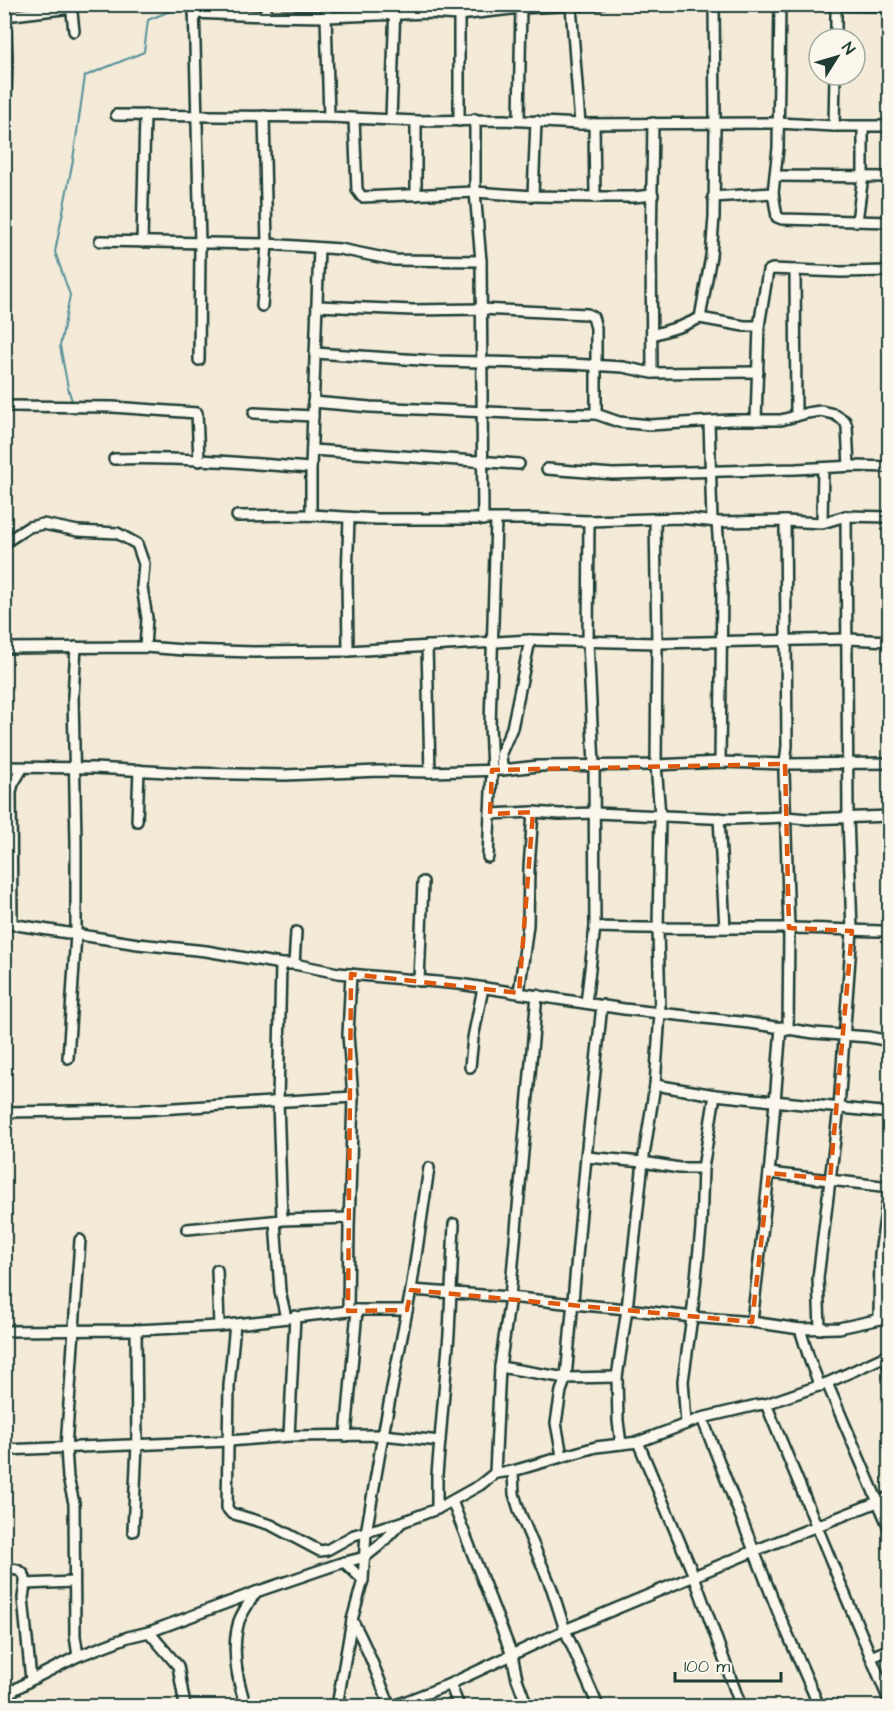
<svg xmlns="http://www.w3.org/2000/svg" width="894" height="1711" viewBox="0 0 894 1711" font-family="'Architects Daughter',sans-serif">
  <rect width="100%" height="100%" fill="#f3ead8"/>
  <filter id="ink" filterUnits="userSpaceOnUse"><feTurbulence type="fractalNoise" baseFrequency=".0167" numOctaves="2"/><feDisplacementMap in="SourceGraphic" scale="12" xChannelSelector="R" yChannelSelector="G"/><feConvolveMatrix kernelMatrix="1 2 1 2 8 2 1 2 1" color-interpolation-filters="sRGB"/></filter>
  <g filter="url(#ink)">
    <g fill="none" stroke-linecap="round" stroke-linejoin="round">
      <path stroke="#569098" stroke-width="2" d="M73,404L68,388L60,346L70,295L55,252L73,160L85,76L144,52L148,20L187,4"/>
      <defs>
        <g id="minor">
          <path d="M71,4L74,31"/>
          <path d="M194,4L200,243L199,360"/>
          <path d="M266,4V16L326,17L428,13L459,15L521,8L600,4"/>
          <path d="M327,4L326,17L329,117"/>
          <path d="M780,4L778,148L773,193L777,217L782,219L890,222"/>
          <path d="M806,4L890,6"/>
          <path d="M571,6L580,124"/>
          <path d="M194,13L266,16"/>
          <path d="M459,15V121"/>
          <path d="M5,16L71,8"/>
          <path d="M836,39V4"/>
          <path d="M116,115L329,117L416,121L504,120L580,124L778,123L834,126H890"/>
          <path d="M354,119L357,190L362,197L475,192L533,196L595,197H633L653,195"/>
          <path d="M475,119V192L481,261L483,520"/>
          <path d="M391,120L395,4"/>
          <path d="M519,120L521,4"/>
          <path d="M594,124L595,197"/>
          <path d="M834,126L835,75"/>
          <path d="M4,156L7,61L5,4"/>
          <path d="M775,176L890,177"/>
          <path d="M416,195V121"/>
          <path d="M533,196L536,121"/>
          <path d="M713,197L773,193"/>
          <path d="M857,221L863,176V127"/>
          <path d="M100,241L267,244L340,249L394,260L481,261"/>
          <path d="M142,242L145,115"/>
          <path d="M795,270L796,416"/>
          <path d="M262,306L267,244L264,116"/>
          <path d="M317,306L413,310L481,309L587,314L593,317L596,328V414"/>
          <path d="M700,318L711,256L714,217L715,123L714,4"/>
          <path d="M652,335L682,326L700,318L744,326H759"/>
          <path d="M315,353L435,361L571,364L623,367L652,373L758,372"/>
          <path d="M652,373L651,248L653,123"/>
          <path d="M313,402L370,407L537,414H596L619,422L650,425L730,420H781L807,413L821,411L834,414L845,421L847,427L849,466"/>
          <path d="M4,406L113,407L197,413L199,461"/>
          <path d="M254,413L313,416"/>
          <path d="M756,420L759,326L768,271L772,269L840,272L890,271"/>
          <path d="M709,422L712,521"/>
          <path d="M312,450L519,464"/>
          <path d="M114,459C180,457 246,463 311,468"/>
          <path d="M547,469L613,474L796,469L854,466L890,467"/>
          <path d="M311,515V468L319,248"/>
          <path d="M237,516L311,515L377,519H535L589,521L680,518L717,522L785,521L822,523L846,516L890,517"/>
          <path d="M785,521L787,746L784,772L789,928L788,1030"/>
          <path d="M717,522L722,590L720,762"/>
          <path d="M822,523L823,468"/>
          <path d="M4,543L29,527L43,524L78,531L117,533L137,544L144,564L142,587L147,618L145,647"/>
          <path d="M427,646L430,772"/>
          <path d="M4,648L145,647L184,650L254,652L348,651L530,640L657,643L848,639L890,641"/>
          <path d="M348,651L347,578L349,518"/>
          <path d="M4,767L94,768L184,773L285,775L379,771L430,772L502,770L538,766L656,765L720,762L785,764L890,763"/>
          <path d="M502,770L501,753L512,728L530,640"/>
          <path d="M490,814L533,812L560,814L595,813L732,819L785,817L808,819L890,816"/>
          <path d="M719,818L725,928"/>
          <path d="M137,821L139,770"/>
          <path d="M488,857L492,770L490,725L496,520"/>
          <path d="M4,923L138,944L206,951L281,964H294L338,973L459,984L624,1009L749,1023L814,1033L869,1037L890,1041"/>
          <path d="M12,924L11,792L13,784L22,769"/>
          <path d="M595,927C659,929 724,928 788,928C822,928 856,931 890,931"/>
          <path d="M281,964L278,1101L282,1220"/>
          <path d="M294,964L296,932"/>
          <path d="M419,981L423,882"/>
          <path d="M519,993L528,925L529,868L533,812"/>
          <path d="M586,1003L595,927L594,765L588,642L589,521"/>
          <path d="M68,1058L76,934V842L73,696L76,647"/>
          <path d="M470,1067L473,1038L483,988"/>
          <path d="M655,1085L715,1095L890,1113"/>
          <path d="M4,1112L143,1110L353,1097"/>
          <path d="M586,1157L643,1162L679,1168H703"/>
          <path d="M769,1173L890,1187"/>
          <path d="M275,1221L280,1291L286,1318"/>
          <path d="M187,1229L282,1220L349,1218"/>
          <path d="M217,1270L219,1326"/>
          <path d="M411,1290L510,1297L573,1304L627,1309L692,1317L752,1322L800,1329L839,1328L890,1317"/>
          <path d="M348,1311L349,1227L353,1097L348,1035L351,974"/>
          <path d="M879,1319L880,1254L890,1182"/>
          <path d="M752,1322L770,1164L781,1027"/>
          <path d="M235,1324L229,1386L227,1508L231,1513L271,1525L320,1551L327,1550L354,1535L402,1522L437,1509L480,1485L495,1473L513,1471L596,1447L638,1442L702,1418L757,1405L766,1404L827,1383L890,1354"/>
          <path d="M800,1329L810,1361L820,1386"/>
          <path d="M820,1329L818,1278L839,1107L852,931L848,817L846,516"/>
          <path d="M4,1331L136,1330L219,1326L357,1310H407"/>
          <path d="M885,1356L890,1371"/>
          <path d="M500,1367L566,1378L617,1377"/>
          <path d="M827,1383L890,1530"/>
          <path d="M766,1404L890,1703"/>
          <path d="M702,1418L778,1612L819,1706"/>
          <path d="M686,1423L683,1381L692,1317L701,1229L703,1168L715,1095"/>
          <path d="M289,1436L295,1316"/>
          <path d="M346,1436L357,1310"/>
          <path d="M638,1442L694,1576L740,1704L738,1706"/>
          <path d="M621,1444L618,1421L617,1377L627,1309L643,1162L655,1085L660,1013L658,929L660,815L656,765L657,643L655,519"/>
          <path d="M4,1450L229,1441L289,1436L383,1435L440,1441"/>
          <path d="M562,1456L556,1423L561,1391L566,1378L586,1157L602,1005"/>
          <path d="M513,1471L514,1494L520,1513L552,1589L565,1630L598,1706"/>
          <path d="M495,1473L500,1367L510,1297L537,995"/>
          <path d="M452,1501L512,1655L517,1679L527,1706"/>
          <path d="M437,1509V1475L449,1334L454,1224"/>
          <path d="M133,1531L137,1444L136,1330"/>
          <path d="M344,1562L363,1580"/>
          <path d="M4,1568C16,1569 27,1570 25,1584L74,1582"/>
          <path d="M352,1620C368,1647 378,1678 390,1706"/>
          <path d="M149,1632L178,1666L185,1706"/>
          <path d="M78,1656L75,1636L74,1503L68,1478L66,1448L80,1240"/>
          <path d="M871,1657L890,1649"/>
          <path d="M31,1680L78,1656L128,1637L149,1632L256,1592L338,1564L365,1557L380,1545L401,1523"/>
          <path d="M450,1684L459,1706"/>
          <path d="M4,1696L31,1680L23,1598L25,1584"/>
          <path d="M246,1706C237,1680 231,1649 239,1621C243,1611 250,1601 256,1592"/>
          <path d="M337,1706L352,1620L363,1580L366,1533L383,1435L411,1290L429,1168"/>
          <path d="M394,1706L450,1684L565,1630L754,1551L890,1497"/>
        </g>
      </defs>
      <use href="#minor" stroke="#1f3d34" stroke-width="14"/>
      <use href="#minor" stroke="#fbf7ec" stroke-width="9"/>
    </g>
  </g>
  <path fill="none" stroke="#de580e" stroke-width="4.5" stroke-dasharray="12 8" stroke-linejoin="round" d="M785,764L789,928L852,931L830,1179L769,1173L752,1322L411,1290L407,1310L348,1311L351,974L519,993L533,812L490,814L492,770Z"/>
  <rect width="894" height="1711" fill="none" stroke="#fbf7ec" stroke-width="24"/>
  <rect x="12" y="12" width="870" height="1687" fill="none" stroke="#1f3d34" stroke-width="2" filter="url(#ink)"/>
  <g transform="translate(837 57) rotate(53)"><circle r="28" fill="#fbf7ec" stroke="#a3ada2" stroke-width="1.5"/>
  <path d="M0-4.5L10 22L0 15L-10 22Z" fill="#1f3d34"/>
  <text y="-9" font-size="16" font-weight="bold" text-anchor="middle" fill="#1f3d34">N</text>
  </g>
  <path d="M675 1672v9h106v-9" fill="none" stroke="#1f3d34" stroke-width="3"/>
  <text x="684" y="1672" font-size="18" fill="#1f3d34" stroke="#fbf7ec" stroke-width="4.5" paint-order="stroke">100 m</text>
</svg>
